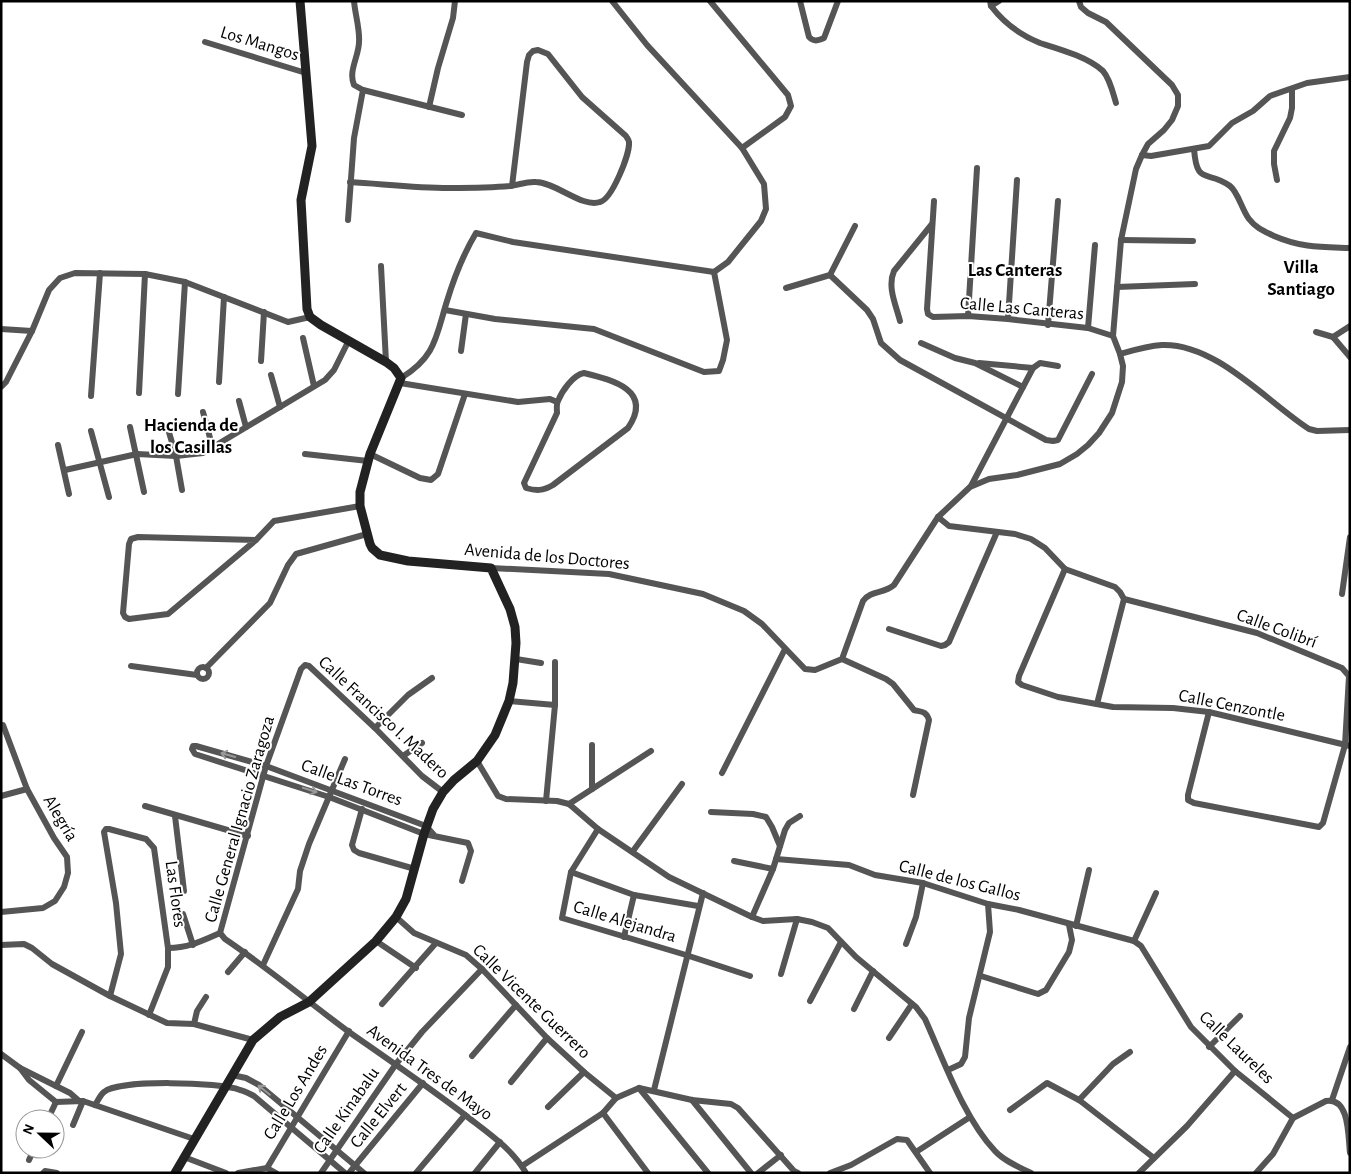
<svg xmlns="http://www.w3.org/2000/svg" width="1351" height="1174" viewBox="0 0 1351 1174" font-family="'Alegreya Sans',sans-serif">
  <rect width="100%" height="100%" fill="#fff"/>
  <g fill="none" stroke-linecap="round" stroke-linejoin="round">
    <g stroke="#555" stroke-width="6">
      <path d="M354,1C355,14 360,29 359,42C359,56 348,71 354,85L363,90L462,115"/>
      <path d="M710,1L788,95L791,106L785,117L742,148"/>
      <path d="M800,1L809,37C814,42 817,41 824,38L838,1"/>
      <path d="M990,1L991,6L999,1"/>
      <path d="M991,6C1004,23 1020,35 1040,43C1059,49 1088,57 1103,71C1110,79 1113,93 1116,103"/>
      <path d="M205,42L306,73"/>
      <path d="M429,107L438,68L453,18L455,1"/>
      <path d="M1194,149C1197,187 1207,169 1230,186C1238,192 1242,210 1249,219C1256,228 1264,231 1274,236C1302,248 1321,247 1350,248"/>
      <path d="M1142,155L1151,156L1209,146L1232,123L1253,111L1270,96L1307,83L1350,77"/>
      <path d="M1277,180L1274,164V151L1290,118L1292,108V89"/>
      <path d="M350,182C383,184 416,188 449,188C469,188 490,188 510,186C519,185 527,181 536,182C557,183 582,208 600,202C612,199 630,154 629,142C629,140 627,138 626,136L582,97L548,54L538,50L533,51L529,55L527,62L512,186"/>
      <path d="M934,201L927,309L928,314L933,317L968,316L1008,319L1088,328L1113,336"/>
      <path d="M348,220L354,138L363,90"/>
      <path d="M1121,240L1193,241"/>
      <path d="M381,266L386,362"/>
      <path d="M830,275L867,310L873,319L881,343L900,360L1046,440L1053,441L1058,440L1092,374"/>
      <path d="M1117,287L1195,284"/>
      <path d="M786,288L830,275L855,226"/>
      <path d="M445,310L495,319L594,329L704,372L719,371L723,360L727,340L714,272"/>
      <path d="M968,316L977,168"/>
      <path d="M1008,319L1017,180"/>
      <path d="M900,321C896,305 887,287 894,271L932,224"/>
      <path d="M1048,325L1058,201"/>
      <path d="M1088,328L1095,245"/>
      <path d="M1,329L32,331"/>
      <path d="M1316,332L1333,337L1350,357"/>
      <path d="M1333,337L1350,326"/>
      <path d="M303,338L314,386"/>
      <path d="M921,343L955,358L975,363L1023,387"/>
      <path d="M461,351L466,314"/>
      <path d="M1120,354C1134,350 1147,346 1162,345C1216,343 1267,402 1309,429L1317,431L1350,430"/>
      <path d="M261,361L264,312"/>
      <path d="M979,363L1033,368"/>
      <path d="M584,373C612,380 654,390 628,428L553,485C543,491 536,491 526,488L524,483L557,413C557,410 556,405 558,401C562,391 573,375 584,373Z"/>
      <path d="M271,375L280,407"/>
      <path d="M401,378C436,357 436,336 447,301C454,278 464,253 476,233L513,242L714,272L728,262L761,221L766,209L764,184L742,148L647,45L612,1"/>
      <path d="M219,382L224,297"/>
      <path d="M400,383L518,402L550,399L557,402"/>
      <path d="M1,387L6,382L32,331L49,290L60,278L75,273L145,274L185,282L288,322L310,317"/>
      <path d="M139,393L145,274"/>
      <path d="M178,394L185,282"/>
      <path d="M91,396L100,273"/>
      <path d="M239,401L246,427"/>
      <path d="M203,412L213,449"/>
      <path d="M130,427L144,492"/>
      <path d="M168,429L176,456L182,490"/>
      <path d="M91,431L109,497"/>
      <path d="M58,445L69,494"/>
      <path d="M305,454L368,461"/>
      <path d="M370,454L420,478L431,480L438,474L465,394"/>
      <path d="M65,470L137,454L176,456L203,453L325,380L334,370L348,342"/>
      <path d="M971,486L1033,368L1040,363L1058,366"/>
      <path d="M938,517L949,526L1015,534L1031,539L1045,548L1065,569L1115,587L1120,592L1124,599L1097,704"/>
      <path d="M256,540L138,537L131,539L129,544L123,613L125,617L129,619L168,614L256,540L274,521L360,506"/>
      <path d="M491,568L609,574L703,594L744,611L762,624L805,669L815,670L842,659L863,601C871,590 884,594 894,585L938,517L970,487L989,479L1017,475L1060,464L1077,454L1088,445L1099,433L1112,413L1122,382L1123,366L1120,354L1113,336L1121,240L1136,169L1142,155L1148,144L1164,130L1172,120L1178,106V95L1172,85L1106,22L1088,13L1081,7L1079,1"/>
      <path d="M1065,569L1019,676L1018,682L1022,685L1058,697L1113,707L1173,708L1209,712L1350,746"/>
      <path d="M1342,594L1350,537"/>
      <path d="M1124,599L1257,633L1342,668L1349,676L1345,745L1323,823L1319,827L1194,803L1188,800V795L1209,712"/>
      <path d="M889,629L941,646L945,645L949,642L997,532"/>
      <path d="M516,659L541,663"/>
      <path d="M842,659L886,679L893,684L914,710C922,712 926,711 929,720L913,795"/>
      <path d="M131,666L197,675"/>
      <circle cx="203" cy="673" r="6"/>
      <path d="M206,668L270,603L288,565L296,554L367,534"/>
      <path d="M509,701L555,705"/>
      <path d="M1,725H3L27,789L54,838L67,857L68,873L64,887L55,901L43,908L1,912"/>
      <path d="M375,728L408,695L432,678"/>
      <path d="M592,745V789"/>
      <path d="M403,756L422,743"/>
      <path d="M477,761L498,796L506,799L557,801L569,804L598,829L669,877L752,917L763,921L797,919L812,922L828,928L856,957L916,1007L925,1019C944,1061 964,1118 995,1151C1004,1161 1019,1167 1031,1173"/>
      <path d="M722,773L785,649"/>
      <path d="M1,796L27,789"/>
      <path d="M546,801L555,705V662"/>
      <path d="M569,804L651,751"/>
      <path d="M145,806L248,836"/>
      <path d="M362,809L352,845L354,850L359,853L415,869"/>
      <path d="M711,812L753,814L766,817L772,827L780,846"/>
      <path d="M175,816L184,891"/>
      <path d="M598,829L571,872L562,918L686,955L750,976"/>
      <path d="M434,835L426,826L266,766L196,746H193L192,749L195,754L329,797L424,834L468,843L471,851L462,881"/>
      <path d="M633,851L682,784"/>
      <path d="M776,859L849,865L875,875L923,883L988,904L1019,910L1134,941L1141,946L1191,1027L1235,1071L1293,1118"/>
      <path d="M734,861L773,869"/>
      <path d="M571,872L634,895L698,906"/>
      <path d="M183,914L193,945"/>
      <path d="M396,917L414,933L466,955L482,969L547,1038L584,1072L616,1098"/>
      <path d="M752,917L773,869L785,830L789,823L800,816"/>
      <path d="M1076,926L1089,870"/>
      <path d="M220,933L266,766L301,669L305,665L309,666L375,728L422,776L443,792"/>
      <path d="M220,933L225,939C268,968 307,1001 349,1032C389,1060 430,1088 469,1118C490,1134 513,1150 526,1173"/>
      <path d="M624,937L634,895"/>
      <path d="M376,941L416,968"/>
      <path d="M1134,941L1156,893"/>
      <path d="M906,944L916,917L923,883"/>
      <path d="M1,945L24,944L32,948L52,964L110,996L167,1023L194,1024L253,1040"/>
      <path d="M168,948C188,948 202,941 220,933"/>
      <path d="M263,965L298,889L300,871L309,844L345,759"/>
      <path d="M228,972L245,952"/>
      <path d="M781,974L797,919"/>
      <path d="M981,976L1038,994L1046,990L1069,952L1072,940L1069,925"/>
      <path d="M110,996L121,954L116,903L104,832L106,829H109L146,839L154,848L168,948V967L149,1015"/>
      <path d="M810,1001L841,942"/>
      <path d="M382,1004L436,943"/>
      <path d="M854,1009L873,971"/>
      <path d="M194,1024L197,1011L206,997"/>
      <path d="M889,1038L912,1004"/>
      <path d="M1209,1047L1240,1016"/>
      <path d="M1,1054L20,1068L70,1093L78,1100"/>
      <path d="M472,1056L516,1005"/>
      <path d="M20,1068L29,1080L56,1102L83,1101L194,1139"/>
      <path d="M948,1070L961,1064L965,1057L969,1018L990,932L988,904"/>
      <path d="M232,1075L246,1078L259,1085L364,1173"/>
      <path d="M511,1082L547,1038"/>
      <path d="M56,1086L82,1032"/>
      <path d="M639,1088L708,1173"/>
      <path d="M654,1090L703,893"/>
      <path d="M692,1100L751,1173"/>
      <path d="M1079,1100L1113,1064L1130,1052"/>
      <path d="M1332,1100L1350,1047"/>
      <path d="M95,1105C98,1101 100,1095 104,1092C120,1079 219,1082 240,1090C245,1091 250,1094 254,1096L345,1173"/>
      <path d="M548,1107L584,1072"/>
      <path d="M1010,1110L1047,1083L1079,1100L1154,1158"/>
      <path d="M603,1113L648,1173"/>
      <path d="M1293,1118L1326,1101C1350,1097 1348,1137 1350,1153"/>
      <path d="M48,1119L56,1102"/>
      <path d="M73,1125L83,1101"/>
      <path d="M916,1152L970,1117"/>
      <path d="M184,1157L226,1173"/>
      <path d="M29,1160L34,1149"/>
      <path d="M522,1166L603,1113L616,1098L639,1088L692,1100L731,1104L738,1108L794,1171L798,1173"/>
      <path d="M267,1168L349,1031"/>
      <path d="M43,1173L45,1171L57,1173"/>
      <path d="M238,1173L267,1168L276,1173"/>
      <path d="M321,1173L396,1064L422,1032L482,969"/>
      <path d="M349,1173L423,1083"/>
      <path d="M416,1173L465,1115"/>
      <path d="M475,1173L500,1142"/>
      <path d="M758,1173L781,1155"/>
      <path d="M830,1173L851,1165L897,1139L907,1140L930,1173"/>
      <path d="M1139,1173L1187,1126L1235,1071"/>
      <path d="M1256,1173L1273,1154L1293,1118"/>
    </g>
    <path stroke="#222" stroke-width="9" d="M175,1173L253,1040L280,1017L309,1002L376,941L396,917L406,899L424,834L433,809L443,792L454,780L477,761L495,735L509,701L513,683L516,643L515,627L510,609L491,568L408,561L380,555L372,548L370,544L360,506V492L370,454L401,378L394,368L386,362L321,325L310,317L307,309L301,200L312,146L300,1"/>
  </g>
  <defs><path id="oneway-shaft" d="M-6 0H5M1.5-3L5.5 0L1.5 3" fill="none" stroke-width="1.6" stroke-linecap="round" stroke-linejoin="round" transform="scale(1.25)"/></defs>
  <g stroke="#999">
    <use href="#oneway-shaft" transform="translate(228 755) rotate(-164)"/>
    <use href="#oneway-shaft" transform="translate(310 790) rotate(18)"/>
    <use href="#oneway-shaft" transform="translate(264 1090) rotate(-141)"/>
  </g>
  <g text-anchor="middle" stroke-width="4" stroke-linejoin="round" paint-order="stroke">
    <g font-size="18" fill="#000" stroke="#fff">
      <text transform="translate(260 43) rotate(17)" y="6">Los Mangos</text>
      <text transform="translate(1022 308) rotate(5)" y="6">Calle Las Canteras</text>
      <text transform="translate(547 556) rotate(5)" y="6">Avenida de los Doctores</text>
      <text transform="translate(1277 628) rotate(20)" y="6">Calle Colibrí</text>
      <text transform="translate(1232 705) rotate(11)" y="6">Calle Cenzontle</text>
      <text transform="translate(384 717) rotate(43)" y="6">Calle Francisco I. Madero</text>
      <text transform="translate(352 782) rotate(20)" y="6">Calle Las Torres</text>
      <text transform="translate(61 818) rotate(59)" y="6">Alegría</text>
      <text transform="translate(239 819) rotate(-74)" y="6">Calle General Ignacio Zaragoza</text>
      <text transform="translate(960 880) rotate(14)" y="6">Calle de los Gallos</text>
      <text transform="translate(176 894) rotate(82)" y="6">Las Flores</text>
      <text transform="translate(625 921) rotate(17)" y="6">Calle Alejandra</text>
      <text transform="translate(532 1001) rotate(44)" y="6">Calle Vicente Guerrero</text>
      <text transform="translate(1237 1047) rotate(44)" y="6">Calle Laureles</text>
      <text transform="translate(430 1072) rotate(36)" y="6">Avenida Tres de Mayo</text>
      <text transform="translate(295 1092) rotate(-59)" y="6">Calle Los Andes</text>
      <text transform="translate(346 1110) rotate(-55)" y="6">Calle Kinabalu</text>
      <text transform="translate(378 1115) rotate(-51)" y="6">Calle Elvert</text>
    </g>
    <g font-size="19" font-weight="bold" fill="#000" stroke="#fff">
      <text x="1301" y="273">Villa<tspan x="1301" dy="22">Santiago</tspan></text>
      <text x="1015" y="276">Las Canteras</text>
      <text x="191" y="431">Hacienda de<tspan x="191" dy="22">los Casillas</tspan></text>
    </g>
  </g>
  <rect width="1351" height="1174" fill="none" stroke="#000000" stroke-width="5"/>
  <g transform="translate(40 1134) rotate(292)"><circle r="24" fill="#ffffff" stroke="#999999"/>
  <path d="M0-4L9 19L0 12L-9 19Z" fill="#000000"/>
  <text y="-8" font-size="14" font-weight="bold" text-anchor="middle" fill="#000000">N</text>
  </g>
</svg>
